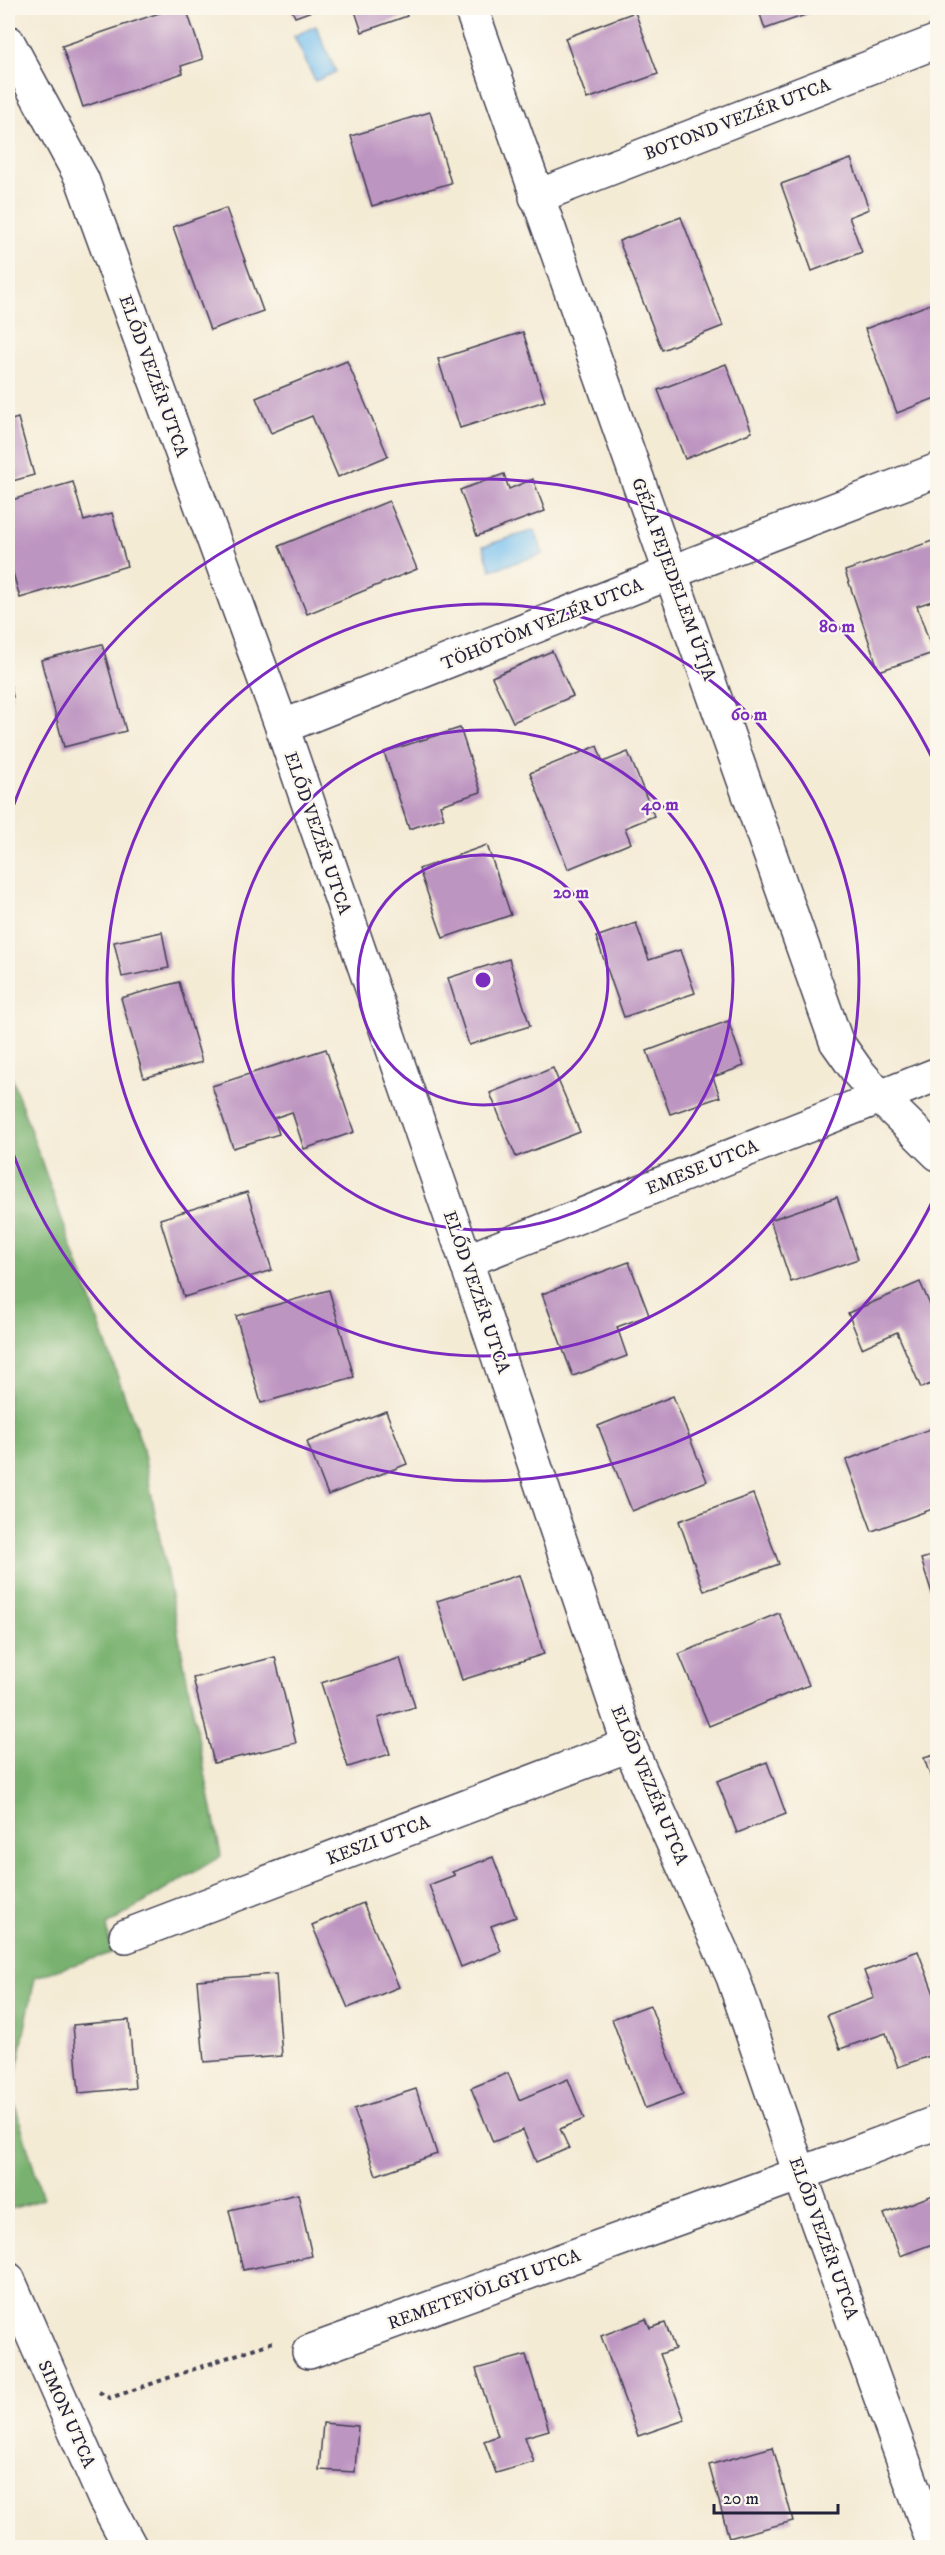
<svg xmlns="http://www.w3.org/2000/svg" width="945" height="2555" viewBox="0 0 945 2555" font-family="'IM FELL DW Pica',serif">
  <rect width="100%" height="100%" fill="#fbf7ec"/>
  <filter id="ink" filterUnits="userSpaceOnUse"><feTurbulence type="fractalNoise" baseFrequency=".0167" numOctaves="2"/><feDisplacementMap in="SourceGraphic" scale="12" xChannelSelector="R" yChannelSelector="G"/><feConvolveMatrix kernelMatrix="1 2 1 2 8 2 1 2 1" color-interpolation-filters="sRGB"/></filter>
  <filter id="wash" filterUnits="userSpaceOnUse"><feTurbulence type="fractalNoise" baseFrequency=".008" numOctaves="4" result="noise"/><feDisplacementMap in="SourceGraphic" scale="24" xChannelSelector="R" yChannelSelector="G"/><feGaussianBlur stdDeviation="1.35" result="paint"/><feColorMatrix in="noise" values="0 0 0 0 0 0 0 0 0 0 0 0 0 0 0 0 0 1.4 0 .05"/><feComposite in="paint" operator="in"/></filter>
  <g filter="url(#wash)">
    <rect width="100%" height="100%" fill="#f4ebd5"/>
    <path fill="#79b26f" stroke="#4e6a55" stroke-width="1.5" d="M8,1067L142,1445L221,1856L107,1925L111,1953L35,1977L12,2095L43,2199L8,2210Z"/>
    <g fill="#76bfef" stroke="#4c7095" stroke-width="1.5">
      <path d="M316,26L336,72L315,81L294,36Z"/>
      <path d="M535,530L543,554L491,570L483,546Z"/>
    </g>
    <g id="blocks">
      <g fill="#bd95c1">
        <path d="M174,8H186L203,59L181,66L183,73L83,107L62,46Z"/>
        <path d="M291,8H320L295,17Z"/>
        <path d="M354,8H404L407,16L362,32Z"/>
        <path d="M758,8H806L808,14L765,29Z"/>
        <path d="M635,12L658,74L587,99L565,38Z"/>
        <path d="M430,112L451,183L372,206L351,136Z"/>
        <path d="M851,159L869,209L849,217L862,252L812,271L781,184Z"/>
        <path d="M226,208L263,311L210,330L173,227Z"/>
        <path d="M681,217L723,326L662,350L619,241Z"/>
        <path d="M938,301V397L897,413L865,329Z"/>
        <path d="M523,332L545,401L460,428L438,359Z"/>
        <path d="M347,361L388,456L338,477L312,416L271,433L256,398Z"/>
        <path d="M726,364L752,432L685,459L658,390Z"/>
        <path d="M18,418L34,475L9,482L13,496L8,498V421Z"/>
        <path d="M504,474L509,489L533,479L545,511L477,536L460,490Z"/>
        <path d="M73,482L84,521L112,513L127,566L20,598L8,555V501Z"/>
        <path d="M389,501L417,569L307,614L279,546Z"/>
        <path d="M938,539V599L917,606L933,653L879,671L845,571Z"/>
        <path d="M102,644L126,731L64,747L41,660Z"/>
        <path d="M552,651L573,696L513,722L492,677Z"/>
        <path d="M8,675L13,697L8,698Z"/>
        <path d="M460,728L481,792L440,805L444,818L409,829L384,752Z"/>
        <path d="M597,746L603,762L628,752L654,816L625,828L631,843L568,869L530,773Z"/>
        <path d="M487,845L511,915L443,938L419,869Z"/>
        <path d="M636,923L649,960L680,950L695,993L624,1017L596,937Z"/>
        <path d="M162,932L169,968L122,977L114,942Z"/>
        <path d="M509,959L530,1026L469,1045L448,978Z"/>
        <path d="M179,982L202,1062L144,1078L121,998Z"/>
        <path d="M728,1021L744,1066L713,1077L720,1097L670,1114L647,1051Z"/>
        <path d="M326,1049L354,1132L304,1149L292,1112L274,1118L279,1134L233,1148L212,1086Z"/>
        <path d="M553,1068L580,1132L516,1157L490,1093Z"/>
        <path d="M247,1192L272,1270L184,1297L160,1219Z"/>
        <path d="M837,1197L858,1259L791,1282L770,1220Z"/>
        <path d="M629,1262L649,1315L617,1327L627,1356L573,1376L542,1294Z"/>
        <path d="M920,1282L938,1323V1381L921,1388L897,1332L862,1348L848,1313Z"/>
        <path d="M329,1290L354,1377L261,1403L236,1316Z"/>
        <path d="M673,1396L707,1481L632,1511L598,1426Z"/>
        <path d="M386,1411L407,1464L328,1495L307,1442Z"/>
        <path d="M938,1426V1507L872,1531L846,1460Z"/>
        <path d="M753,1494L779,1564L704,1591L679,1521Z"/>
        <path d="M938,1554V1609H937L921,1559Z"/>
        <path d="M519,1575L544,1654L462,1680L437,1601Z"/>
        <path d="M779,1613L809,1685L709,1726L679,1654Z"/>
        <path d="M275,1657L296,1743L214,1763L193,1678Z"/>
        <path d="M400,1658L415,1707L378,1718L390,1754L348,1767L321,1683Z"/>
        <path d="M938,1754V1796H937L924,1758Z"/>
        <path d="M767,1762L786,1814L737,1833L717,1781Z"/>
        <path d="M493,1857L516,1917L491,1926L501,1951L461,1967L429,1885L455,1875L452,1872Z"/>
        <path d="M363,1903L399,1987L348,2008L312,1925Z"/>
        <path d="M918,1951L938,2005V2053L898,2067L886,2033L840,2049L827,2015L874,1998L864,1971Z"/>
        <path d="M276,1974L282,2056L204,2062L197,1980Z"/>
        <path d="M650,2005L683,2094L645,2108L612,2019Z"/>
        <path d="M129,2020L135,2088L79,2093L73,2025Z"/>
        <path d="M508,2073L519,2100L568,2079L584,2119L560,2129L569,2148L536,2162L523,2130L493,2142L471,2088Z"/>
        <path d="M416,2089L437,2154L376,2175L354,2109Z"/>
        <path d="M938,2193V2242L900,2256L884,2214Z"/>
        <path d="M298,2194L312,2256L243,2270L229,2210Z"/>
        <path d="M646,2319L650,2328L665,2323L675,2349L660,2354L685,2420L638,2436L601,2336Z"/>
        <path d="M526,2355L549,2430L525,2437L534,2462L496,2473L484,2441L498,2436L476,2369Z"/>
        <path d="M323,2423L358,2426L355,2472L319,2470Z"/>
        <path d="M773,2447L793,2521L729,2538L709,2465Z"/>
      </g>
    </g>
  </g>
  <g filter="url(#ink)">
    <use href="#blocks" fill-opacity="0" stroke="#424052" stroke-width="1.5"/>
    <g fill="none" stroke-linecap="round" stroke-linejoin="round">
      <defs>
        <g id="minor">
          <path d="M471,8L836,1041L858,1072L880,1097L938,1154"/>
          <path d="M8,42L82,179L282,727L466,1261L629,1745L733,1977L800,2174L935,2548"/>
          <path d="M536,197L938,41"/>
          <path d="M282,727L672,572L938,470"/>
          <path d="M466,1261L938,1074"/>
          <path d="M126,1936L629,1745"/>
          <path d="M8,2279L105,2500L131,2548"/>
          <path d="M309,2352L800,2174L938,2122"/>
        </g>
      </defs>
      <use href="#minor" stroke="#424052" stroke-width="36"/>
      <path stroke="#424052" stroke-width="4" stroke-dasharray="4.5 4.5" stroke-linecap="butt" d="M99,2392L110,2398L273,2342"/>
      <use href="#minor" stroke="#fff" stroke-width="33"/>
    </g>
  </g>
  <g fill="none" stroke="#7b2cbf" stroke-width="3">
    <circle cx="483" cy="980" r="125"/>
    <circle cx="483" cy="980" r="250"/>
    <circle cx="483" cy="980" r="376"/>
    <path d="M937 1192A501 501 0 0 1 8 1139M8 821A501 501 0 0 1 937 768"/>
  </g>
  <g text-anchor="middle" stroke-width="4.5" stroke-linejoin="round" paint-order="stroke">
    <g font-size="18" fill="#22223b" stroke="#fbf7ec">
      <text transform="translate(737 119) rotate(-21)" y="6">BOTOND VEZÉR UTCA</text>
      <text transform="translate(154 376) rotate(70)" y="6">ELŐD VEZÉR UTCA</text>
      <text transform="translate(674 579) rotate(70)" y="6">GÉZA FEJEDELEM ÚTJA</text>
      <text transform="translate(542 624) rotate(-22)" y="6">TÖHÖTÖM VEZÉR UTCA</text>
      <text transform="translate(318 833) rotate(71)" y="6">ELŐD VEZÉR UTCA</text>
      <text transform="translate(702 1167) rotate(-22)" y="6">EMESE UTCA</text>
      <text transform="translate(477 1292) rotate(71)" y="6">ELŐD VEZÉR UTCA</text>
      <text transform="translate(650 1785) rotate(67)" y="6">ELŐD VEZÉR UTCA</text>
      <text transform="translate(378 1840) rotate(-21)" y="6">KESZI UTCA</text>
      <text transform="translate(824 2238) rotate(70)" y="6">ELŐD VEZÉR UTCA</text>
      <text transform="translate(484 2289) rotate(-20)" y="6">REMETEVÖLGYI UTCA</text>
      <text transform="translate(67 2414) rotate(66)" y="6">SIMON UTCA</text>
    </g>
  </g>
  <circle cx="483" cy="980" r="9" fill="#7b2cbf" stroke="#fbf7ec" stroke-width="3"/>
  <g font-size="18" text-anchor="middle" font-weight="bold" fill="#7b2cbf" stroke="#fbf7ec" stroke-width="4.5" stroke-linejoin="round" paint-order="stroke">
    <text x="837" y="632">80 m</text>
    <text x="749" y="720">60 m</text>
    <text x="660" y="810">40 m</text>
    <text x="571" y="898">20 m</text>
  </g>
  <rect width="945" height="2555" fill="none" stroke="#fbf7ec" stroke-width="30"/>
  <path d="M714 2504v9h124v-9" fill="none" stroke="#22223b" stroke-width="3"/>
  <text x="723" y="2504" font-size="18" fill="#22223b" stroke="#fbf7ec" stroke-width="4.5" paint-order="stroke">20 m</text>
</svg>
